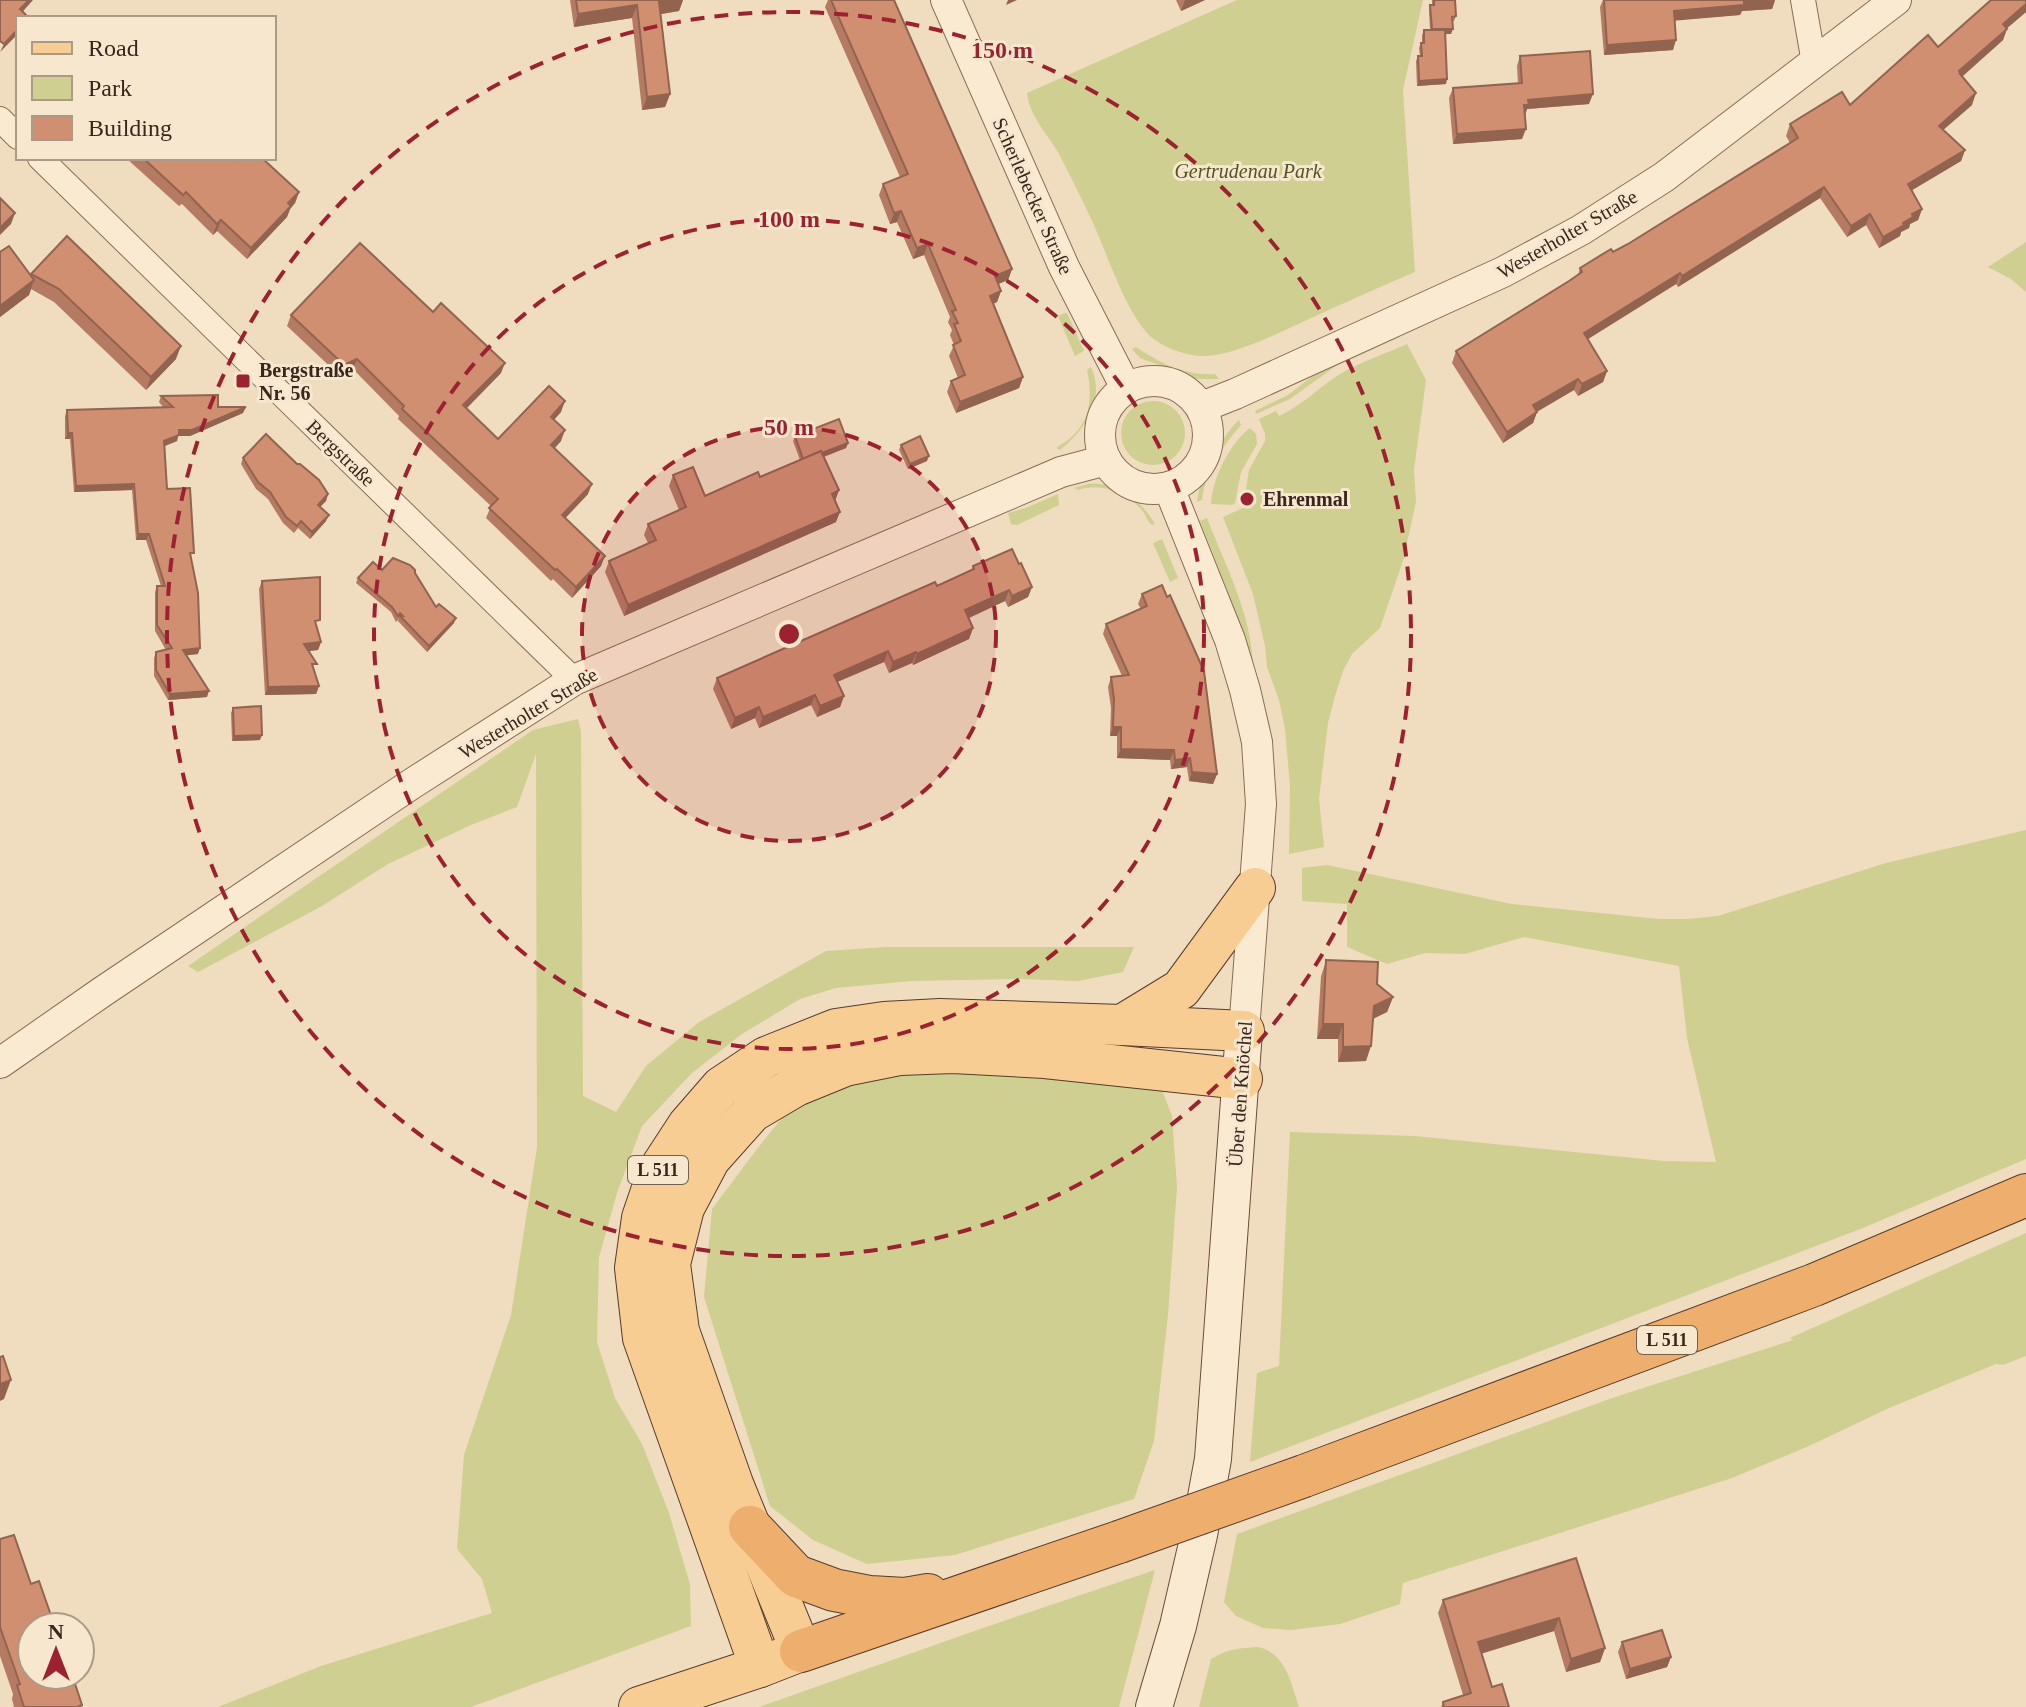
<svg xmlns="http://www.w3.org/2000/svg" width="2026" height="1707" viewBox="0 0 2026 1707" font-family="'Times New Roman',serif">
  <rect width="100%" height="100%" fill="#f0dcbf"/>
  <g fill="#cfcf92">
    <path d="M1237,0H1423L1403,90L1415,272C1379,287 1344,303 1309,319C1283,331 1235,355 1207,356C1189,357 1163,348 1150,336C1125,311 1108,256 1093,223C1082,199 1070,175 1058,152C1047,134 1029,115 1027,93Z"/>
    <path d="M2026,242V292L2011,279L1988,267Z"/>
    <path d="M1065,313H1067L1084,351L1075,356L1058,316Z"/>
    <path d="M1398,332L1400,337L1336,366L1290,399L1256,414L1255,411L1288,395L1318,372Z"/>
    <path d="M1407,344L1426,380L1414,470L1416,502L1403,561L1380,628L1352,654L1343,671L1335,696L1328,723L1319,799L1324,847L1289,854L1290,786L1285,729L1279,700L1267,667L1265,646L1253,594L1223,517L1243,508L1249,470L1265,441V434L1259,419L1276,411L1279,416C1302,405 1316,390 1337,376C1357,363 1385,354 1407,344Z"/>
    <path d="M1136,347C1160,363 1185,376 1215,374L1219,379H1197L1140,358L1132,349Z"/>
    <path d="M1091,367C1106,400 1085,430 1060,450L1058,449L1057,447C1089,430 1094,403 1087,370Z"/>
    <circle cx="1153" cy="433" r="32"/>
    <path d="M1239,420L1241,425C1222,447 1206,470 1202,500L1197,502C1199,479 1222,435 1239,420Z"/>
    <path d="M1250,428L1256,434L1257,444L1241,472L1235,503L1232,505L1211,504C1212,479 1230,443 1250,428Z"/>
    <path d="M1088,484C1118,482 1140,499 1155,524L1152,525C1147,521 1146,515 1141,509C1126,492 1100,482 1078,490L1074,488Z"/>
    <path d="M1058,494L1059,505L1017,525L1011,524L1008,513L1026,508Z"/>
    <path d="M1207,518C1225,565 1252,615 1253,667L1230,597L1200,521Z"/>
    <path d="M1162,539L1178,578L1170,582L1153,543Z"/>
    <path d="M578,719L581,731L583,1096L616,1112L646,1066L699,1022L826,951L886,947H1134L1123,972L1078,981L1019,979L911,981L836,988L800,999L742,1034L692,1073L642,1126L617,1193L599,1257L597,1342L615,1398L642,1444L669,1513L690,1584L691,1626L471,1707H218L321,1666L492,1613L482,1579L457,1549L464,1455L511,1315L537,1147L536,754L517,807L471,825L388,864L322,906L198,972L188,966L533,730Z"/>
    <path d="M2026,830V1159L1863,1228L1250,1462L1257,1373L1279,1366L1290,1132L1415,1136L1664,1161L1716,1162L1687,1038L1679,966L1524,937L1465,954L1425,953L1387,964L1347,947V904L1302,901V868L1327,865L1512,904L1659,919H1688L1718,916L1886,863Z"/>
    <path d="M943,1065L1162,1090L1172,1116L1177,1187L1168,1315L1154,1441L1134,1499L955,1555L867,1564L813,1540L770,1506L704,1297L712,1209L757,1149L794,1103L835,1083Z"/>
    <path d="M2026,1233V1356L2003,1365L1996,1364L1889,1408L1809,1446L1732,1478L1403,1583L1400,1604L1340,1624L1291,1630L1263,1628L1236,1616L1224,1602L1237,1534L1615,1397L1793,1340L1790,1338Z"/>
    <path d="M1155,1570L1119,1707H759L983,1628Z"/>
    <path d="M1258,1647C1286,1653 1291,1683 1299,1707H1199L1211,1659C1227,1649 1240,1648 1258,1647Z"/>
  </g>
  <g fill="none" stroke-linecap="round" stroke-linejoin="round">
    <defs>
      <g id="minor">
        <path d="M1803,0L1814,63"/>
        <path d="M0,119L18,137"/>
        <path d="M40,158L574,680"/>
      </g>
      <g id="tertiary">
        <path d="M946,0L1064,267L1126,388"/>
        <circle cx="1154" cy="435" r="54"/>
        <path d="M1202,407L1235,394L1503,272L1581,230L1664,177L1896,0"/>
        <path d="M1169,488L1230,640L1245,690L1257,742L1261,804L1244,1031"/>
        <path d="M0,1063L102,992L413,783L574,680L1061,472L1106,460"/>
      </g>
      <path id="secondary" d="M1154,1707L1178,1626L1199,1535L1213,1459L1244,1031"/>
      <g id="primary">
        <path d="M1122,1025L1181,989L1255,888"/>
        <path d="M760,1667L643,1338L635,1268L642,1218L658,1171L688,1125L721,1087L766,1057L836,1029L884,1022L940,1019L1122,1025L1244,1031"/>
        <path d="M639,1707L760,1667L801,1651L733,1484L679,1331L670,1264L684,1208L710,1159L752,1112L796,1086L845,1066L900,1055L953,1053L1045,1058L1242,1079"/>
      </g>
      <g id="trunk">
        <path d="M1304,1476L1814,1285L2026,1195"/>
        <path d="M750,1527L796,1576L834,1590L870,1597L905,1599L928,1595"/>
        <path d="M801,1651L1119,1542"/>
      </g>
    </defs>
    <use href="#minor" stroke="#8a6c56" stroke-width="26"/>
    <use href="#tertiary" stroke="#8a6c56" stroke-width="32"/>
    <use href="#secondary" stroke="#6c4d39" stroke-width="38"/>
    <use href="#primary" stroke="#573b2b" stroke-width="42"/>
    <use href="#trunk" stroke="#573b2b" stroke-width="44"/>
    <use href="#minor" stroke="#fbead2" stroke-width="24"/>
    <use href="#tertiary" stroke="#fbead2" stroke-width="30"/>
    <use href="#secondary" stroke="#fbead2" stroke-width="36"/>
    <use href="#primary" stroke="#f7cd93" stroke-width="40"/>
    <use href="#trunk" stroke="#eeae6e" stroke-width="42"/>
    <defs>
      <path id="trunk-bridge" d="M1119,1542L1304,1476"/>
    </defs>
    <use href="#trunk-bridge" stroke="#573b2b" stroke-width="44" stroke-linecap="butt"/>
    <use href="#trunk-bridge" stroke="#eeae6e" stroke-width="42"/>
  </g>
  <g fill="#b47b62">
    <path d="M570,0H683L679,11L661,14L670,94L665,107L642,110L632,18L574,27Z"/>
    <path d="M828,0H894L1012,269L1008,280L998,284L1001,291L997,302L993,304L1023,377L1019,388L956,413L947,392L951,381L958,378L949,356L954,345L950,335L952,330L948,322L950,317L924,255L913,259L897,222L890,224L879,195L883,184L900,177L825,7Z"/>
    <path d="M1176,0H1205L1181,11Z"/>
    <path d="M1432,0H1455L1456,16L1454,21L1452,22L1451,34H1445L1446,84L1417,86L1416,61L1418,56H1420L1419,48L1421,43H1422V35L1424,30H1430L1429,10L1430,5H1432Z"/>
    <path d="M1603,0H1775L1772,9L1742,11L1740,15L1675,20L1673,50L1604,55L1600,7Z"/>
    <path d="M2026,0V12L2007,28L2003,40L1962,77L1972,105L1943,130L1965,150L1961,161L1912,190L1922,209L1918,220L1910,224L1909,228L1901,232L1900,236L1879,248L1866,225L1847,237L1820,198L1678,287L1676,284L1588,339L1607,371L1603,382L1578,396L1574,390L1537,412L1533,423L1503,443L1452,363L1456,351L1569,281L1578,275L1580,268L1628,244L1790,143L1786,136L1790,124L1850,105L1938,47Z"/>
    <path d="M1520,56L1589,104L1527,109L1525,115L1522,139L1453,144L1449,98L1453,88L1518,84L1517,66Z"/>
    <path d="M126,158H231L234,160L299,192L295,203L290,209L287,217L247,259L217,231L213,235L182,204L179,206Z"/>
    <path d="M67,236L176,359L146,390L54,302L31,289L29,295L0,317V252L31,275Z"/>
    <path d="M433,312L501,373L466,409L498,439L561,412L554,420L561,441L555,448L588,494L565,518L601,566L572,598L553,579L551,581L486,518L491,506L398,419L399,416L353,369L340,376L287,326L291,315Z"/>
    <path d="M161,396L243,413L190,436H178L177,441L165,446L167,489L191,559L198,654L187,655L207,697L168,700L154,676V658L156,652L166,650L155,631V592L157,586H161L146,540H136L132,490L74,492L70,439H65V416L67,410L164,408L159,402Z"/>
    <path d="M795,436L848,443L846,448L824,457L839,490L835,500L836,522L624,616L605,572L609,561L648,543L644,535L648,524L679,510L669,486L673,475L705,496L760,477L800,460L793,441Z"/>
    <path d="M901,445L927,461L908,469L899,450Z"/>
    <path d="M243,458L328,494L326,501L320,507L326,521L310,539L298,528L294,533L283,523L268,499L256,489L241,464Z"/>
    <path d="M1019,564L1032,587L1028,597L1008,607L1005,601L969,618L973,628L969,639L913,665L912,663L889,673L884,662L837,682L844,696L840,707L817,717L811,705L759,728L755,718L731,729L713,689L717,678L937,586L972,570L973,566Z"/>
    <path d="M382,570L415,573L436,607L454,623L427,652L398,621L399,619L396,622L391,612L356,583L358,578Z"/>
    <path d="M262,581L321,642L318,650L309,651L319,686L316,694L265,695L259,589Z"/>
    <path d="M1162,585L1217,774L1213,784L1189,781L1187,767L1171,769L1170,760L1117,758V736H1110L1111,708L1108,687L1111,677L1122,676L1103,634L1106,624L1141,609L1138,604L1142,594Z"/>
    <path d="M233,708L260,740L232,741L231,713Z"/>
    <path d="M1326,961L1377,984L1393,997L1387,1012L1373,1018L1366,1061L1338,1062V1039H1317L1321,976Z"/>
    <path d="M0,1539L31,1584L82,1705V1707H14L12,1699L13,1694L0,1656Z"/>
    <path d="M1576,1558L1605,1648L1600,1662L1566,1672L1554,1631L1481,1654L1492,1687L1509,1707H1441L1443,1702L1463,1695L1438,1613L1443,1600Z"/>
    <path d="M1622,1642L1671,1657L1667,1667L1626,1679L1618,1652Z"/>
  </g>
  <g fill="#926450">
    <path d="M29,0H33L17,18L20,9Z"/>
    <path d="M670,0H683L679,11L655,15L659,2Z"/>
    <path d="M1008,0H1017L1006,5Z"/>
    <path d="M1185,0H1205L1181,11Z"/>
    <path d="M1775,0L1772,9L1742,11L1740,15L1671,21L1674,11L1744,2Z"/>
    <path d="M2026,4V12L1999,35L2003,24Z"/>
    <path d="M637,5L632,18L574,27L578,14Z"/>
    <path d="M18,29V34L0,52L4,44Z"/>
    <path d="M1432,29H1453L1451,34H1430Z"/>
    <path d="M2007,29L2003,40L1959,79V71Z"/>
    <path d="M1676,40L1673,50L1604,55L1607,45Z"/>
    <path d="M1447,79L1446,84L1417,86L1419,81Z"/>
    <path d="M1976,93L1972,105L1935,137L1939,126Z"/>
    <path d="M670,94L665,107L642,110L647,97Z"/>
    <path d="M1593,94L1589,104L1527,109L1525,115L1524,105L1528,100Z"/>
    <path d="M1526,129L1522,139L1453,144L1457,134Z"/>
    <path d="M1965,150L1961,161L1904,195L1908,184Z"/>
    <path d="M1824,187L1820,198L1678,287L1682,276Z"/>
    <path d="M299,192L295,203L290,209L287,217L247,259L251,248L288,203Z"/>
    <path d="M1922,209L1918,220L1910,224L1909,228L1901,232L1900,236L1879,248L1883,237L1912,214Z"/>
    <path d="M901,211L897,222L890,224L894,213Z"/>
    <path d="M15,213L11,224L0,235V228Z"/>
    <path d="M1870,214L1866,225L1847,237L1851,226Z"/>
    <path d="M221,220L217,231L213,235L217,224Z"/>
    <path d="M928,244L924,255L913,259L917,248Z"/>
    <path d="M1012,269L1008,280L991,287L995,276Z"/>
    <path d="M1680,273L1676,284L1580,344L1584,333Z"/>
    <path d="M34,280L29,295L0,317V306Z"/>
    <path d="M1001,291L997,302L986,307L990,296Z"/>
    <path d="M181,346L176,359L146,390L151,377Z"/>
    <path d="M357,359L353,369L340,376L344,365Z"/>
    <path d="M505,363L501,373L459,416L463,405Z"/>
    <path d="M1607,371L1603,382L1578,396L1582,384Z"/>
    <path d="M1023,377L1019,388L956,413L960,402Z"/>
    <path d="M1578,379L1574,390L1529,416L1533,405Z"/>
    <path d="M565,401L561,412L547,427L551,417Z"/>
    <path d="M246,407L243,413L190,436H178L177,441L162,447L164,441L179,430Z"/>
    <path d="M1537,412L1533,423L1503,443L1507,432Z"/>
    <path d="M565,430L561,441L548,455L551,445Z"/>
    <path d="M68,433H72L70,439H65Z"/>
    <path d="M848,443L846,448L801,465L803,460Z"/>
    <path d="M929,456L927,461L908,469L910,464Z"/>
    <path d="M134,484L132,490L74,492L76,486Z"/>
    <path d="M592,484L588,494L558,526L562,515Z"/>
    <path d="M839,490L835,501L832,494Z"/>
    <path d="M328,494L326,501L316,511L318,505Z"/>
    <path d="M840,512L836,522L624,616L628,605Z"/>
    <path d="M329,515L326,521L310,539L312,532Z"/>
    <path d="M138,534H149L146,540H136Z"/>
    <path d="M605,556L601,566L572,598L576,587Z"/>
    <path d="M1032,587L1028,597L1008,607L1012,596Z"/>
    <path d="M1009,590L1005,601L962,621L965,610Z"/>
    <path d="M456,618L454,623L427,652L429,646Z"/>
    <path d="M973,628L969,639L913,665L917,654Z"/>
    <path d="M321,642L318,650L301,652L304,644Z"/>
    <path d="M200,648L198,654L181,656L183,650Z"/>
    <path d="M888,651L884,662L830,685L834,675Z"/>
    <path d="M916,652L912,663L889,673L893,662Z"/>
    <path d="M319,686L316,694L265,695L268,687Z"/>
    <path d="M209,691L207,697L168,700L170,694Z"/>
    <path d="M815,695L811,705L759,728L763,717Z"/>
    <path d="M844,696L840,707L817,717L820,706Z"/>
    <path d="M759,707L755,718L731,729L735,718Z"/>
    <path d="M1113,727H1121L1117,736H1110Z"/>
    <path d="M262,735L260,740L232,741L234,736Z"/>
    <path d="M1121,749L1174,750L1170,760L1117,758Z"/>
    <path d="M1190,758L1187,767L1171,769L1175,760Z"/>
    <path d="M1192,772L1217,774L1213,784L1189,781Z"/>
    <path d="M1393,997L1387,1012L1369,1021L1374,1006Z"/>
    <path d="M1323,1024H1343L1338,1039H1317Z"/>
    <path d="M1371,1046L1366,1061L1338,1062L1343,1047Z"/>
    <path d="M11,1380L4,1399L0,1401V1384Z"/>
    <path d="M1559,1618L1554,1631L1473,1656L1478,1642Z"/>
    <path d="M1605,1648L1600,1662L1566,1672L1571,1659Z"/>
    <path d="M1671,1657L1667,1667L1626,1679L1630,1669Z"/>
  </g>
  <g fill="#d18f72" stroke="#926450" stroke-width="2">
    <path d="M0,0H29L20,9L29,18H18V29L4,44L0,41Z"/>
    <path d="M576,0H670L659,2L670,94L647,97L637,5L578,14Z"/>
    <path d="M831,0H894L1012,269L995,276L1001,291L990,296L1023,377L960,402L951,381L965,375L953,345L961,341L954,324L958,323L952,311L956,310L928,244L917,248L901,211L894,213L883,184L908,174Z"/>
    <path d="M1434,0H1455L1456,16L1452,17L1453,29H1432L1430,5H1434Z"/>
    <path d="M1604,0H1767L1744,2V5L1674,11L1676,40L1607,45Z"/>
    <path d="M1991,0H2026V4L2003,24L2007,29L1959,71L1961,74H1960L1976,93L1939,126L1965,150L1908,184L1922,209L1912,214L1913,217L1903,223L1904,225L1883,237L1870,214L1851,226L1824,187L1682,276L1680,273L1584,333L1607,371L1582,384L1578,379L1533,405L1537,412L1507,432L1456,351L1569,281L1582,272L1580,268L1611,249L1613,252L1628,244L1798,138L1790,124L1842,92L1850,105L1928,35L1938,47Z"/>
    <path d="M1424,30H1445L1447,79L1419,81L1418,56H1422L1421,43H1424Z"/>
    <path d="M1590,51L1593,94L1528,100L1529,105H1524L1526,129L1457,134L1453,88L1522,83L1520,56Z"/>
    <path d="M143,158H231L234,160L236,158H262L299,192L288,203L291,206L251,248L221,220L217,224L186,192L183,195Z"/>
    <path d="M0,198L15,213L0,228Z"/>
    <path d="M67,236L181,346L151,377L59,289L31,274Z"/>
    <path d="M360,243L433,312L441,303L505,363L463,405L498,439L549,386L565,401L551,417L565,430L551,445L592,484L562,515L605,556L576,587L557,569L555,570L489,508L498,499L402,409L404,406L357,359L344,365L291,315Z"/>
    <path d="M9,246L34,280L0,306V252Z"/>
    <path d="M218,395V407H246L192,430H179V435L164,441L167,489L190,488L194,553H190L198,593L200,648L183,650L209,691L170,694L156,670V652L172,648L157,625V586H165L149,534H138L134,484L76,486L72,433H68L67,410L173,407L161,396Z"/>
    <path d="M839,419L848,443L822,453L821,451L803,459L795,436Z"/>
    <path d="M266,434L297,464H300L319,480L328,494L318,505L329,515L312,532L301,521L297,526L286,517L270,492L258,482L243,458Z"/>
    <path d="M920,436L929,456L910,464L901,445Z"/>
    <path d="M821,451L839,490L832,494L840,512L628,605L609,561L656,540L648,524L686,507L673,475L693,467L705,496L758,472L760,477Z"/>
    <path d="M1012,549L1019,564L1021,563L1032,587L1012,596L1009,590L965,610L973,628L917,654L916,652L893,662L888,651L834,675L844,696L820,706L815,695L763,717L759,707L735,718L717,678L935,582L937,586L974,569L973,566Z"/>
    <path d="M393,558L410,565L415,570V573L436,607L439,604L456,618L429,646L400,616H403L400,613L398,616L392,607L358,578L373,562L382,570Z"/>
    <path d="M320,577V620L315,621L321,642L304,644L317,664H312L319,686L268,687L262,581Z"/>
    <path d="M1162,585L1167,597L1170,595L1204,671L1217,774L1192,772L1190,758L1175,760L1174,750L1121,749V727H1113L1114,699L1111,677L1129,675L1106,624L1147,606L1142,594Z"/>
    <path d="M261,706L262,735L234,736L233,708Z"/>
    <path d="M1326,960L1378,962L1377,984L1393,997L1374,1006L1371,1046L1343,1047V1024H1323Z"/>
    <path d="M3,1356L11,1380L0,1384V1357Z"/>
    <path d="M14,1535L31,1584L39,1581L55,1627H32V1675H72L82,1705L77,1707H24L17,1685L20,1684L0,1627V1539Z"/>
    <path d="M1576,1558L1605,1648L1571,1659L1559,1618L1478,1642L1492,1687L1502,1684L1509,1707H1444L1443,1702L1471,1693L1443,1600Z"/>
    <path d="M1662,1630L1671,1657L1630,1669L1622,1642Z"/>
  </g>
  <circle cx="789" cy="634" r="207" fill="#9d2231" fill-opacity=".12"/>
  <g fill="none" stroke="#9d2231" stroke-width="4" stroke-dasharray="14 10">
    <circle cx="789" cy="634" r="207"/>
    <circle cx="789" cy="634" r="415"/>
    <circle cx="789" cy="634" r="622"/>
  </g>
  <g fill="#9d2231" stroke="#f7e7cf" stroke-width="3">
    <rect x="235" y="373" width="16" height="16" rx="4"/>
    <circle cx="1247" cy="499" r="8"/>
  </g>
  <g text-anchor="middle" stroke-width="6" stroke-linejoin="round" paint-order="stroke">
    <g fill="#f7e7cf" stroke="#726052" stroke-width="2">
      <rect x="628" y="1156" width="60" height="28" rx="6"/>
      <rect x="1637" y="1326" width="60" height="28" rx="6"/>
    </g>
    <g font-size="18" font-weight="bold" fill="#39261c">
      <text x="658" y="1176">L 511</text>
      <text x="1667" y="1346">L 511</text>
    </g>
    <g font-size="20" font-style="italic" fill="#4f5621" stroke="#f7e7cf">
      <text x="1248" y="178">Gertrudenau Park</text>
    </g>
    <g font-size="20" fill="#39261c" stroke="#f7e7cf">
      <text transform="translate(1033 196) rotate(66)" y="7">Scherlebecker Straße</text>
      <text transform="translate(1567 234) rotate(-30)" y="7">Westerholter Straße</text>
      <text transform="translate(341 453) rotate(44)" y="7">Bergstraße</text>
      <text transform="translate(528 713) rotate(-31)" y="7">Westerholter Straße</text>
      <text transform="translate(1240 1094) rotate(-86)" y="7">Über den Knöchel</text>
    </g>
    <g font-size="20" font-weight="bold" fill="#39261c" stroke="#f7e7cf" text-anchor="start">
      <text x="259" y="377">Bergstraße<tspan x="259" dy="23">Nr. 56</tspan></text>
      <text x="1263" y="506">Ehrenmal</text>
    </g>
  </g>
  <circle cx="789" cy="634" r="12" fill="#9d2231" stroke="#f7e7cf" stroke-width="4"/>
  <g font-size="24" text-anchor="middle" font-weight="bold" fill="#9d2231" stroke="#f7e7cf" stroke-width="6" stroke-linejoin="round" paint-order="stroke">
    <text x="1002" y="58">150 m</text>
    <text x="789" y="227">100 m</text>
    <text x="789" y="435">50 m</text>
  </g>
  <rect x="16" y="16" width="260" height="144" fill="#f7e7cf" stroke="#ab9a87" stroke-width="2"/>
  <rect x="32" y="42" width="40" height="12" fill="#f7cd93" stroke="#ab9a87" stroke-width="2"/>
  <text x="88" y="56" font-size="24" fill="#39261c">Road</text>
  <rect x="32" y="76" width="40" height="24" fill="#cfcf92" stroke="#ab9a87" stroke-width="2"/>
  <text x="88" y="96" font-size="24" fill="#39261c">Park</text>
  <rect x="32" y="116" width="40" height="24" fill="#d18f72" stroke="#ab9a87" stroke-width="2"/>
  <text x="88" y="136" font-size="24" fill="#39261c">Building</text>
  <g transform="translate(56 1651)"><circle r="38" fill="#f7e7cf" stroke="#ab9a87" stroke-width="2"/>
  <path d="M0-6L14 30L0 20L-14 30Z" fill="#9d2231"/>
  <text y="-12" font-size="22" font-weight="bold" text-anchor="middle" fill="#39261c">N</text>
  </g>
</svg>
